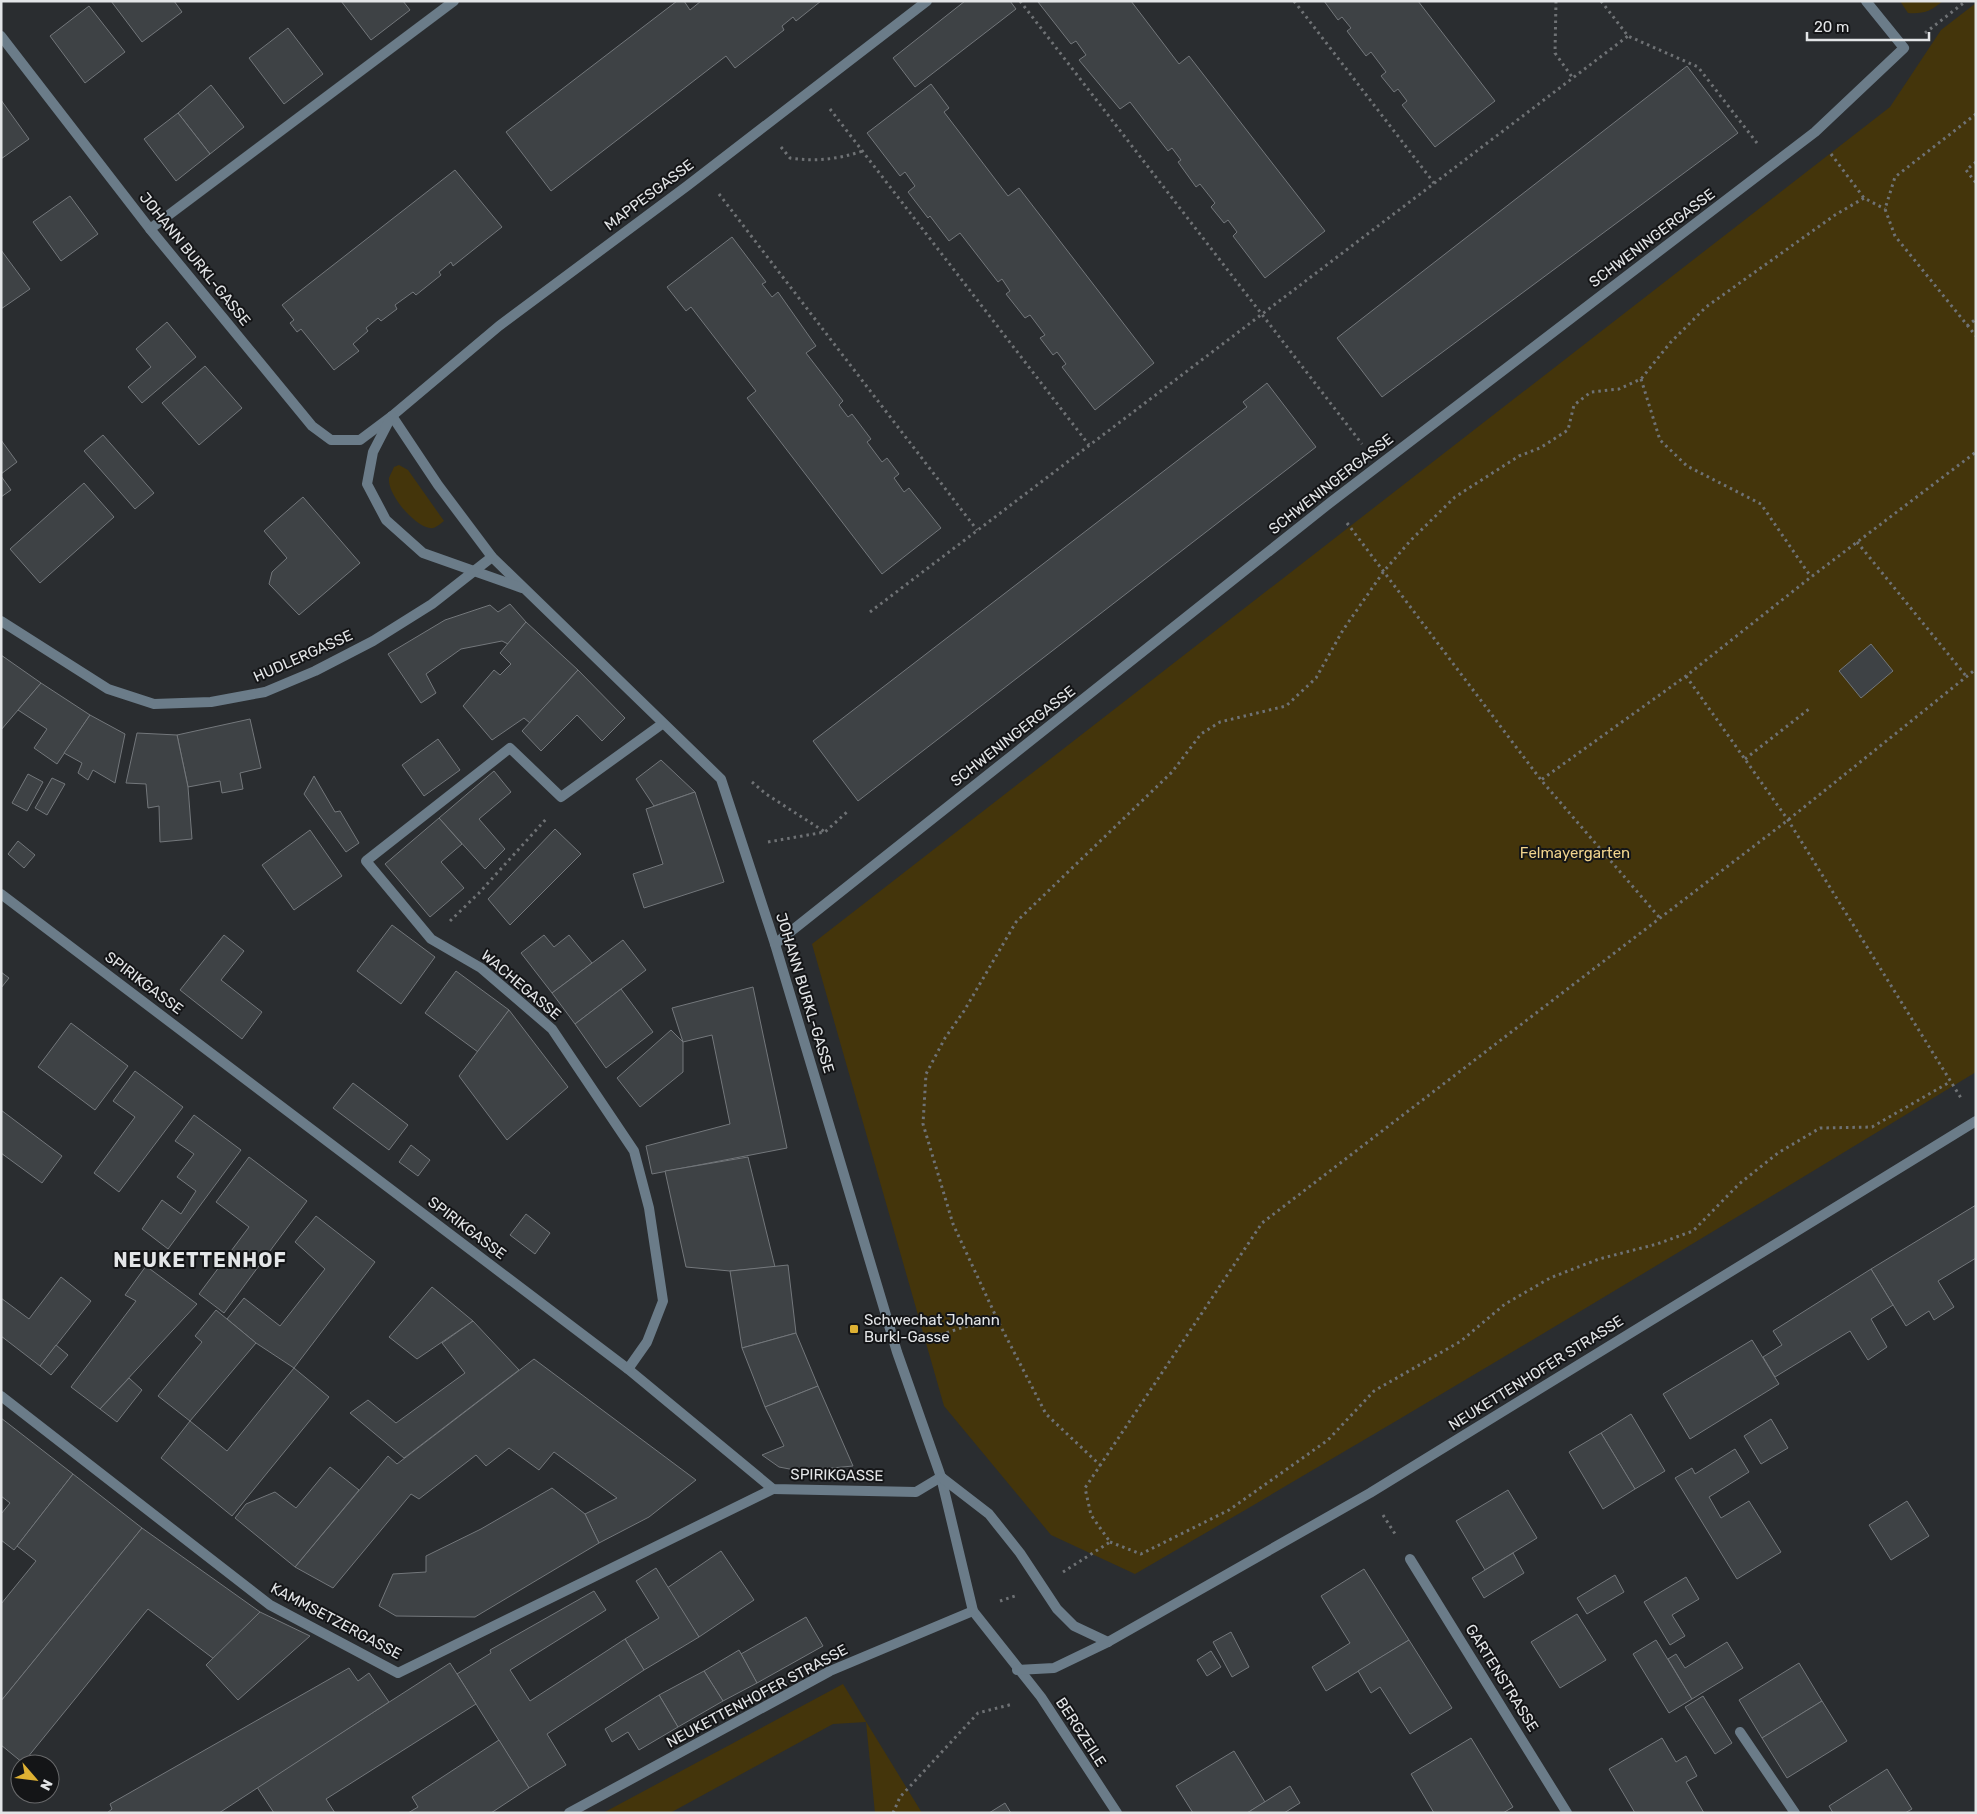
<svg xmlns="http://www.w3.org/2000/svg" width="1977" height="1814" viewBox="0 0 1977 1814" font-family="Rubik,sans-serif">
  <rect width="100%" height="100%" fill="#2a2d30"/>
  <g fill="#44350b">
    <path d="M1900,1H1943C1931,11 1924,14 1908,13Z"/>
    <path d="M1976,3V1072C1697,1242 1418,1410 1135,1574L1051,1535L944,1406L812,944L1890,107L1941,30Z"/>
    <path d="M399,465L408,470L444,521C440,524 435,529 430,528C414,526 387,494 389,478C390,475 393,470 394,467Z"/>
    <path d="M843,1684L922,1813H875L866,1722L833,1724L670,1813H603Z"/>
  </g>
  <g fill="#3e4245" stroke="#73777b">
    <path d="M111,1H174L182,12L142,42Z"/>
    <path d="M341,1H403L410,10L371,40Z"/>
    <path d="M677,1H684L690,10L701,1H821L796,21L793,17L782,26L784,30L735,68L726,56L551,191L506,132Z"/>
    <path d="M965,1H1010L1016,9L915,87L893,58Z"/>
    <path d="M1131,1L1179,64L1189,56L1325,231L1265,278L1233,236L1237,232L1228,220L1224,223L1211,207L1215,203L1200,184L1196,187L1178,162L1181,160L1172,148L1168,151L1130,102L1120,109L1079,60L1086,55L1076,41L1071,44L1038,2Z"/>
    <path d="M1324,1H1418L1495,101L1435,147L1402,105L1407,101L1398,89L1394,92L1381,76L1386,72L1371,52L1366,56L1347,31L1351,28L1342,17L1338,20Z"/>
    <path d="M89,6L125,52L85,83L50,36Z"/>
    <path d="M288,28L323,74L284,104L249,58Z"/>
    <path d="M1687,66L1738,133L1382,397L1337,338Z"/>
    <path d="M931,84L949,108L944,112L1008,196L1019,188L1154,363L1095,410L1062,367L1066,364L1057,352L1053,355L1040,338L1045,335L1030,315L1025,318L1006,294L1010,291L1002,279L998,282L960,233L949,241L930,216L928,218L908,192L915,186L905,172L900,176L867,133Z"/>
    <path d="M211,85L244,127L210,154L178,113Z"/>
    <path d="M1,100L29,139L1,159Z"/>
    <path d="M178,113L210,154L176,181L144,139Z"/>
    <path d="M455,170L502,227L453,266L451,262L439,272L441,275L416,295L413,292L395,305L397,309L381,321L378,318L366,328L368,331L353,344L359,351L334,370L301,329L297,332L290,323L294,320L282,305Z"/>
    <path d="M70,196L98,234L61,261L33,222Z"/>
    <path d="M732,237L766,282L762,284L772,297L778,292L816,346L806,353L843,401L839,405L848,417L852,414L871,439L867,442L882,462L887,458L899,474L894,478L904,492L909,488L941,528L882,574L747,398L756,391L691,307L686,311L667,287Z"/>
    <path d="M1,250L30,289L1,309Z"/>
    <path d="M167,322L196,357L142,403L128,387L151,367L136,349Z"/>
    <path d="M205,366L242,408L199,445L162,403Z"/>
    <path d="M1267,383L1316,447L858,801L813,741L1247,407L1243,402Z"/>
    <path d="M103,435L154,493L135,509L84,451Z"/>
    <path d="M1,440L17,462L1,474Z"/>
    <path d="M1,476L11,490L1,497Z"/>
    <path d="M84,483L114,517L40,583L10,549Z"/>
    <path d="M303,497L360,563L299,615L269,584L272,572L287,558L264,531Z"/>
    <path d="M510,604L526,622L508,644L502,641L461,649L426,674L436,693L421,703L388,654L445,620L490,605L498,612Z"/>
    <path d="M526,622L578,670L530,723L524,718L492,740L463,706L494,670L500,675L511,664L500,653Z"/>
    <path d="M1871,644L1893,671L1861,698L1839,671Z"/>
    <path d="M1,655L41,683L1,730Z"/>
    <path d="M578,670L625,718L602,741L577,715L541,751L522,731Z"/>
    <path d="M41,683L90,715L57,764L34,748L47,729L18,710Z"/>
    <path d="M90,715L125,734L115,783L93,770L88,780L78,773L82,763L64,753Z"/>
    <path d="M250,719L261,768L240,773L243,789L222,793L220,781L188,787L177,735Z"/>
    <path d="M137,733L177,735L188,787L192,839L160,842L159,806L148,808L146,784L126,783Z"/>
    <path d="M438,739L460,770L424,796L402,765Z"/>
    <path d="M661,760L695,792L654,806L636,779Z"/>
    <path d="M494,771L511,792L479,819L505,849L485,869L439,818Z"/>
    <path d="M28,774L43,782L27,811L12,803Z"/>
    <path d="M314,776L335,812L340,811L359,843L346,852L304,794Z"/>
    <path d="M52,778L65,784L47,815L35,808Z"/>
    <path d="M695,792L724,882L644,908L633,874L663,864L646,809Z"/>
    <path d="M439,818L462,844L441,862L464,888L430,917L385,864Z"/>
    <path d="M555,829L581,854L510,925L488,899Z"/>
    <path d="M310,830L342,876L294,910L262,865Z"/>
    <path d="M18,841L35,855L24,868L8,854Z"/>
    <path d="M392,925L435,957L401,1004L357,971Z"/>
    <path d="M224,935L244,951L221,980L262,1012L242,1039L180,990Z"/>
    <path d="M544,935L554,947L569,935L592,963L552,993L521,953Z"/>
    <path d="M623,940L646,970L575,1024L552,993Z"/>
    <path d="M456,971L509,1010L478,1052L425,1013Z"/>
    <path d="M1,972L9,978L1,988Z"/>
    <path d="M753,987L787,1148L652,1174L646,1146L730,1124L712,1035L683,1042L672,1008Z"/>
    <path d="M621,989L653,1032L606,1068L575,1024Z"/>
    <path d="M509,1010L568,1087L507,1140L459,1076Z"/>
    <path d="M71,1023L128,1066L95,1110L38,1067Z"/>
    <path d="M671,1030L683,1042V1072L640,1107L617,1078Z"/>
    <path d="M135,1071L183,1107L119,1192L94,1173L135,1117L113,1101Z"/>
    <path d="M353,1083L408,1125L389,1150L333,1108Z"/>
    <path d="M1,1110L62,1156L42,1183L1,1153Z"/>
    <path d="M194,1115L241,1150L168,1249L142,1229L162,1200L181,1214L196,1191L177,1177L194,1154L175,1141Z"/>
    <path d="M411,1145L430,1160L418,1176L399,1162Z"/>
    <path d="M249,1157L307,1201L224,1313L199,1294L249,1227L216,1202Z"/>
    <path d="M748,1157L775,1267L730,1271L686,1267L665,1171Z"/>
    <path d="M1976,1205V1258L1938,1281L1954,1307L1934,1320L1929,1311L1906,1326L1871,1269Z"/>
    <path d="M526,1214L550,1233L535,1254L510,1235Z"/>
    <path d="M316,1216L375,1262L294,1368L256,1343L227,1319L244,1298L280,1326L325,1269L295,1242Z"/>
    <path d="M788,1265L796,1333L742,1348L730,1271Z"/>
    <path d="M146,1266L197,1304L100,1409L71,1387L136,1301L125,1295Z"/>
    <path d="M1871,1269L1893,1305L1871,1319L1887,1347L1868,1360L1850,1331L1775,1377L1763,1357L1782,1345L1773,1331Z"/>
    <path d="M61,1277L91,1301L40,1366L1,1336V1298L29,1319Z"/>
    <path d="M432,1287L473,1321L417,1359L389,1337Z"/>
    <path d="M216,1310L256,1343L190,1421L158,1396L202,1342L195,1336Z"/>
    <path d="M473,1321L519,1370L404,1458L350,1413L368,1400L396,1423L465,1373L442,1343Z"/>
    <path d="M796,1333L818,1386L765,1407L742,1348Z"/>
    <path d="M1752,1340L1779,1384L1690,1439L1663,1394Z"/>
    <path d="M56,1345L68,1355L51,1375L40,1366Z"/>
    <path d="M534,1359L696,1480L649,1517L599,1543L585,1514L617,1498L554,1452L539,1470L509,1448L486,1466L476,1455L419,1499L411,1494L333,1588L295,1567L388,1456L397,1464Z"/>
    <path d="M294,1368L329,1397L232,1516L161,1458L190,1421L227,1451Z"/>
    <path d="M129,1378L142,1390L117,1422L100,1409Z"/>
    <path d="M818,1386L853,1466L800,1471L779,1467L762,1455L784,1446L765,1407Z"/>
    <path d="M1631,1414L1665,1471L1635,1489L1601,1433Z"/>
    <path d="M1,1418L73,1474L14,1550L1,1540V1514L10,1503L1,1496Z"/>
    <path d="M1771,1419L1788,1448L1761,1464L1744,1436Z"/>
    <path d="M1601,1433L1635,1489L1603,1509L1569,1452Z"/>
    <path d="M1735,1449L1749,1472L1709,1497L1721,1518L1749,1501L1781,1552L1737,1579L1675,1478L1692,1468L1695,1474Z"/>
    <path d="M330,1467L359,1490L295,1567L235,1518L246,1504L275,1492L296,1508Z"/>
    <path d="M73,1474L142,1528L1,1701V1604L36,1561L17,1546Z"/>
    <path d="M552,1488L585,1514L599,1543L475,1617L396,1616L379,1606L393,1574L426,1572V1556L481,1529Z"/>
    <path d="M1508,1490L1537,1538L1485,1570L1456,1521Z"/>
    <path d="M1907,1501L1929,1536L1891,1560L1869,1525Z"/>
    <path d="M142,1528L260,1612L214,1659L148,1609L23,1763L1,1745V1701Z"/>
    <path d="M721,1551L754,1600L699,1637L667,1588Z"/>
    <path d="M1513,1553L1524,1573L1484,1598L1472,1578Z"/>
    <path d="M656,1568L699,1637L644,1670L625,1639L659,1618L636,1581Z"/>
    <path d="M1364,1569L1409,1640L1326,1691L1312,1667L1350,1643L1321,1596Z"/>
    <path d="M1615,1575L1624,1592L1587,1614L1577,1598Z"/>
    <path d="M1686,1577L1699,1599L1672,1615L1685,1636L1670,1645L1644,1602Z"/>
    <path d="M594,1591L606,1610L510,1670L530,1701L625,1639L644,1670L547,1734L566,1765L529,1788L457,1674L491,1653L490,1650Z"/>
    <path d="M260,1612L310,1636L238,1700L206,1665Z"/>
    <path d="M1577,1614L1606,1660L1560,1688L1531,1642Z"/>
    <path d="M806,1617L823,1646L757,1683L741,1654Z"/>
    <path d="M1231,1632L1249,1667L1232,1677L1213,1642Z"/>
    <path d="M1409,1640L1452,1708L1410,1734L1380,1687L1371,1693L1358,1671Z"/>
    <path d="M1656,1640L1692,1699L1669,1713L1633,1654Z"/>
    <path d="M1727,1642L1743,1668L1692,1699L1668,1659L1676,1654L1685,1668Z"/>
    <path d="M739,1650L757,1683L723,1701L704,1671Z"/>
    <path d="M1211,1651L1221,1667L1207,1676L1197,1660Z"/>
    <path d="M450,1663L476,1704L326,1799L335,1813H274L257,1787Z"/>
    <path d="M1799,1663L1822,1701L1762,1738L1739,1700Z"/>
    <path d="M349,1668L358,1681L369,1673L389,1702L219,1813H107L112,1809L110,1804Z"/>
    <path d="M704,1671L723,1701L678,1727L659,1695Z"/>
    <path d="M659,1695L678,1727L639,1750L628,1732L612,1742L605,1729Z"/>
    <path d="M1703,1696L1732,1743L1715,1754L1685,1707Z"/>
    <path d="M1822,1701L1847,1741L1787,1778L1762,1738Z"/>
    <path d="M1471,1738L1513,1807L1503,1813H1434L1411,1774Z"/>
    <path d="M1662,1738L1676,1762L1686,1756L1697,1776L1686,1782L1704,1813H1635L1609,1769Z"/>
    <path d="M499,1740L529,1788L491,1813H408L418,1807L412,1797Z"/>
    <path d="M1234,1751L1265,1802L1247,1813H1193L1176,1786Z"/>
    <path d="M1887,1769L1912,1809L1905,1813H1833L1829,1806Z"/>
    <path d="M1290,1786L1300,1803L1284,1813H1247Z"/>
    <path d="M1005,1803L1011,1813H989Z"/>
  </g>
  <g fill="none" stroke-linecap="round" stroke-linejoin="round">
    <g stroke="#6f7275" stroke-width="3" stroke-dasharray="2.5 4" stroke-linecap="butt">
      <path d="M1020,1L1362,444"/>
      <path d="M1294,1L1434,183"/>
      <path d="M1556,1L1555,53L1572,77"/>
      <path d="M1601,1L1628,36L1698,67L1757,143"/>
      <path d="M1925,33L1966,1"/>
      <path d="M830,109L1089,445"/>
      <path d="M1976,114L1895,177L1885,209L1895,236L1976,336"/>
      <path d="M781,147L790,158C816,162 838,159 863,151"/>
      <path d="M1831,154L1864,198L1885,209"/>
      <path d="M1976,162L1966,170L1976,183"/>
      <path d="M719,194L977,530"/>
      <path d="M1967,326L1976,319"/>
      <path d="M1641,379L1660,440L1687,466L1761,504L1811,577"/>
      <path d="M1347,523L1541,780"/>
      <path d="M1857,542L1966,676"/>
      <path d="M870,612L1628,36"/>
      <path d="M1686,676L1788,820L1961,1098"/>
      <path d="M1745,759L1809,709"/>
      <path d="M752,782L766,794L825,832"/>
      <path d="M768,842L825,832L848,811"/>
      <path d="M1659,917L1541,780L1686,676L1811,577L1976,452"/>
      <path d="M450,921L479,893L547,818"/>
      <path d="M922,1341L964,1327L999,1323"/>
      <path d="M1101,1466L1046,1414L999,1323L953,1224L923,1124L926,1074L945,1038L964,1011L1016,922L1172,772L1201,734L1220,722L1286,706L1316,678L1343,630L1384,571L1411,540L1455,497L1519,456L1540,448L1568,430L1574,405L1591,392L1619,389L1641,379L1670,343L1706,307L1835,215L1864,198"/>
      <path d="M1383,1515L1397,1537"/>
      <path d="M1110,1542L1141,1554L1229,1510L1328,1440L1374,1391L1461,1341L1505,1304L1550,1278L1599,1259L1657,1244L1693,1231L1739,1184L1778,1153L1820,1128L1872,1127L1950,1082"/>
      <path d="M1063,1572L1110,1542L1091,1515L1085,1488L1262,1223L1788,820L1976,669"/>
      <path d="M1000,1601L1015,1596"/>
      <path d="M893,1813L900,1797L978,1713L1013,1704"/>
    </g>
    <path stroke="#6b7c89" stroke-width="10" d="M1740,1732L1795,1813"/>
    <g stroke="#6b7c89" stroke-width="10">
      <path d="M1,36L150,229L312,426L331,440H360L392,416L499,326L687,186L927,1"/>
      <path d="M150,229L454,1"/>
      <path d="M392,416L438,485L492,557L721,779L775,944L897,1352L941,1477L973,1611L1041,1697L1117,1813"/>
      <path d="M389,421L373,452L367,484L386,520L423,553L522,588"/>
      <path d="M1,621L108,689L154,704L211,702L265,692L315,671L373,641L432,604L492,557"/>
      <path d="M1,894L628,1369L773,1489L916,1492L941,1477"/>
      <path d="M775,944L1331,502L1815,132L1904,48L1866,1"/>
      <path d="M628,1369L647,1342L663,1301L649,1208L634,1151L552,1029L481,968L431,939L366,861L510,748L561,797L662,724"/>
      <path d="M1,1396L270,1605L398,1673L773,1489"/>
      <path d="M941,1477L989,1514L1020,1553L1057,1609L1074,1626L1108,1642"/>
      <path d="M1410,1559L1567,1813"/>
      <path d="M1017,1670L1054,1668L1108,1642L1370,1493L1976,1121"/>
      <path d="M569,1813L830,1671L973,1611"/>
    </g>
  </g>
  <rect fill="#deb133" stroke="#141517" stroke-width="2" x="849" y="1324" width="10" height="10" rx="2.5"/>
  <g text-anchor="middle" stroke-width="4" stroke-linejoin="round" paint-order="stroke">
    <g font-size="15" fill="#e3e5e7" stroke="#141517">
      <text transform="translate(649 195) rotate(-37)" y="5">MAPPESGASSE</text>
      <text transform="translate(1652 238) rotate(-37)" y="5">SCHWENINGERGASSE</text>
      <text transform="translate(195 259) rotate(51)" y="5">JOHANN BURKL-GASSE</text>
      <text transform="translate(1331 484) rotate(-38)" y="5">SCHWENINGERGASSE</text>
      <text transform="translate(303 656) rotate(-24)" y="5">HUDLERGASSE</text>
      <text transform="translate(1013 736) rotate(-38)" y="5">SCHWENINGERGASSE</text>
      <text transform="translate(144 983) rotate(37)" y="5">SPIRIKGASSE</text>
      <text transform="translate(521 985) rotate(40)" y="5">WACHEGASSE</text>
      <text transform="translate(805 993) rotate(73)" y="5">JOHANN BURKL-GASSE</text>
      <text transform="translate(467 1228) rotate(37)" y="5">SPIRIKGASSE</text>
      <text transform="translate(1536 1373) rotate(-32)" y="5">NEUKETTENHOFER STRASSE</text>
      <text transform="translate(837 1475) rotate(1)" y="5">SPIRIKGASSE</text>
      <text transform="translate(336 1621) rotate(28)" y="5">KAMMSETZERGASSE</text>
      <text transform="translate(1502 1678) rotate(58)" y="5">GARTENSTRASSE</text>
      <text transform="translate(757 1696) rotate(-28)" y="5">NEUKETTENHOFER STRASSE</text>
      <text transform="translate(1081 1732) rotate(57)" y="5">BERGZEILE</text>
    </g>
    <g font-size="15" fill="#f0d38d" stroke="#141517">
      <text x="1575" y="858">Felmayergarten</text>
    </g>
    <g font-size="15" fill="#e3e5e7" stroke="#141517" text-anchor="start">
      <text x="864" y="1325">Schwechat Johann<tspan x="864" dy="17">Burkl-Gasse</tspan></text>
    </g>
    <g font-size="20" font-weight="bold" letter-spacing="1" fill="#e3e5e7" stroke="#141517">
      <text x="200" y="1267">NEUKETTENHOF</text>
    </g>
  </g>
  <rect width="1977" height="1814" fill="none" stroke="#e3e5e7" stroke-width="5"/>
  <g transform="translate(35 1779) rotate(118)"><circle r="24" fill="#141517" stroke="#67686a"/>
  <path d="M0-4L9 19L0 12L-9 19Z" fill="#deb133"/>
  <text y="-8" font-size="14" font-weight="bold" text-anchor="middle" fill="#e3e5e7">N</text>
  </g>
  <path d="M1807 32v8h122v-8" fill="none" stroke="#e3e5e7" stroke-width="2.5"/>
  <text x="1814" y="32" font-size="15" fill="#e3e5e7" stroke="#141517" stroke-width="4" paint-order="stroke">20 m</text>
</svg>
